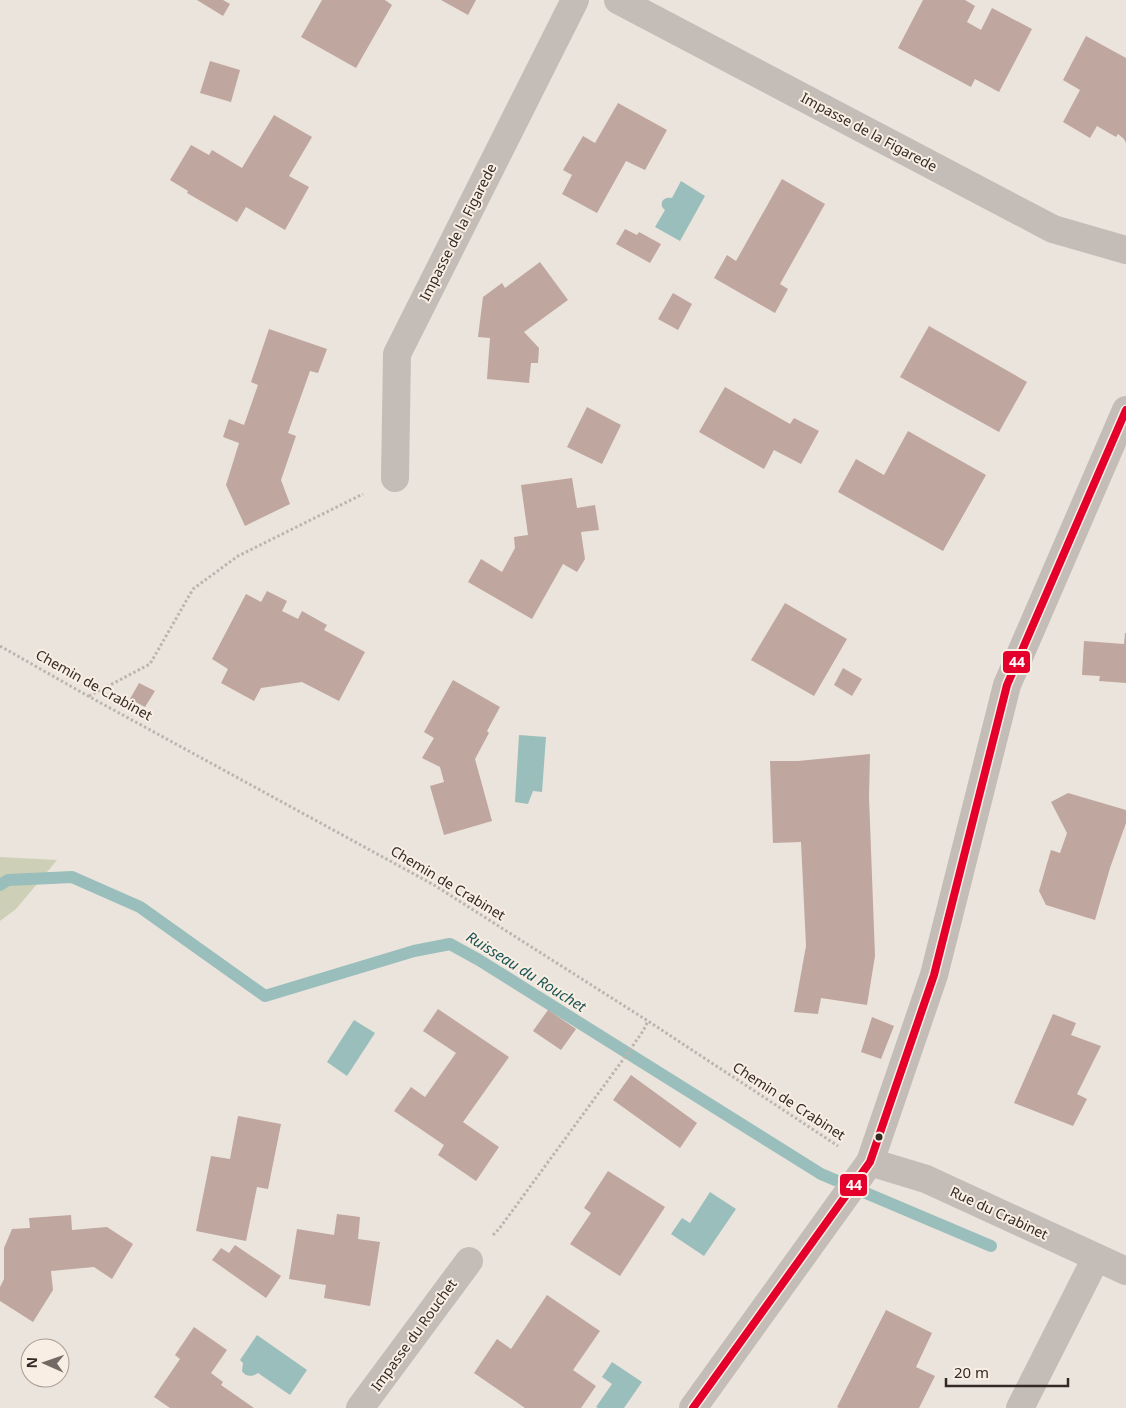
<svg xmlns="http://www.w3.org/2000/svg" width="1126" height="1408" viewBox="0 0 1126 1408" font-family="'Noto Sans',sans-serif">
  <rect width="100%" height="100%" fill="#ebe4dd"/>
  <path fill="#cdd0b6" d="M0,857L57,860L16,909L0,921Z"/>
  <g fill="#99bebb">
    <path d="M681,181L705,196L680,241L655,227L665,210C658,204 663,196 672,198Z"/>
    <path d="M519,735L546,737L542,792L533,791L528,804L515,802Z"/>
    <path d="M354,1020L375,1033L347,1076L327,1062Z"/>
    <path d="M710,1192L736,1209L704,1256L671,1234L682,1218L690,1223Z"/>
    <path d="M257,1335L307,1370L290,1395L258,1373C252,1377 246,1377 242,1371L243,1363L240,1360Z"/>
    <path d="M612,1362L642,1382L624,1408H598L596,1407L612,1384L602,1377Z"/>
  </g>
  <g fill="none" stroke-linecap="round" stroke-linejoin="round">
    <path stroke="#99bebb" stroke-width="12" d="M0,885L8,880L72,877L140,907L265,996L414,951L450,944L479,960L821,1174L991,1246"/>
  </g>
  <g fill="#bfa69e">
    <path d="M197,0H223L230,4L223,16Z"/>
    <path d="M322,0H385L392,5L356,68L301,37Z"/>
    <path d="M441,0H476L468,15Z"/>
    <path d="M923,0H965L975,6L967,22L981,30L992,8L1032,29L999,92L975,79L971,87L898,48Z"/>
    <path d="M1086,36L1126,58V143L1124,139L1118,134L1116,137L1097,126L1090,138L1063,122L1080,90L1063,80Z"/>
    <path d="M210,61L240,70L231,102L200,93Z"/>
    <path d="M618,103L667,130L645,170L626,161L597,213L562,194L572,175L563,170L583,136L595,143Z"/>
    <path d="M274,115L312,137L289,176L309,187L285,230L246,207L237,222L187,193L188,191L170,180L191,145L209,155L212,150L242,168Z"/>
    <path d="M782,179L825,204L780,284L788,289L775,313L714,278L727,255L736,261Z"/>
    <path d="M625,229L637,235L639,232L661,244L650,263L616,244Z"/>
    <path d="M540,262L568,300L524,332L539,348L538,363H531L529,383L487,379L490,338L478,337L483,297L502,283L505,288Z"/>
    <path d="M673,293L692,304L678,330L658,319Z"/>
    <path d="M929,326L1027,382L999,432L900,377Z"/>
    <path d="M269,329L327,349L318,373L310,371L288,433L296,436L281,480L290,504L245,526L226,485L239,443L223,437L229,419L244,425L258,385L251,382Z"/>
    <path d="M725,387L790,424L794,418L819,431L801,464L774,450L764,469L699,432Z"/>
    <path d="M587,407L621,425L602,464L567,447Z"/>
    <path d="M908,431L986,475L943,551L838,492L856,459L884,475Z"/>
    <path d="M572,478L577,508L595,505L599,530L581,532L585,559L577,572L563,564L532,619L468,582L481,559L502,572L515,548L514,537L528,535L521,485Z"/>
    <path d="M267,591L287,601L282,611L298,619L302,611L327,625L324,630L365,652L339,701L302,682L261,688L254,701L221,683L228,669L212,659L246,594L261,602Z"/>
    <path d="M785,603L847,639L814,696L751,660Z"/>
    <path d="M1125,633H1126V683L1099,681L1100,676L1082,675L1084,641L1124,644Z"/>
    <path d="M843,668L862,679L852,696L834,685Z"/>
    <path d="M453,680L500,707L487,731L489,733L475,759L492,821L444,835L430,786L444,782L440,767L422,758L434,738L424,732Z"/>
    <path d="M139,683L155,691L145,707L130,699Z"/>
    <path d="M870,754L869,797L875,956L867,1005L821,998L818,1014L794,1012L806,946L801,842L773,843L770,761H798Z"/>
    <path d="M1068,793L1126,810V823L1110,868L1095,920L1046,905L1039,891L1051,850L1060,853L1067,833L1051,802Z"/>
    <path d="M438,1009L509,1057L463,1122L499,1147L476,1181L438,1155L444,1145L394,1111L411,1087L425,1097L456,1053L423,1031Z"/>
    <path d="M548,1010L576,1029L561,1050L533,1031Z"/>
    <path d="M1053,1014L1076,1023L1071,1035L1101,1046L1077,1094L1087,1099L1073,1126L1014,1103Z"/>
    <path d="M872,1017L894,1026L881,1059L861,1052Z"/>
    <path d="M631,1075L697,1123L680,1148L613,1100Z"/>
    <path d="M238,1116L281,1124L268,1189L257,1187L246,1241L196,1231L211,1156L230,1159Z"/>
    <path d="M608,1171L665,1207L620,1276L570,1244L591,1213L584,1208Z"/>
    <path d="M337,1214L360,1217L358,1239L380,1242L370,1306L324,1298L326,1285L289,1279L297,1229L334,1235Z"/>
    <path d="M71,1215L72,1230L107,1227L133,1244L112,1279L94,1267L51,1271L53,1290L33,1322L0,1301V1287L4,1279V1248L12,1229L30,1228L29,1218Z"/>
    <path d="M235,1245L281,1276L266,1298L212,1260L221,1248L229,1253Z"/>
    <path d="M547,1295L600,1331L573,1370L596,1386L581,1408H525L474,1373L497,1339L511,1349Z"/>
    <path d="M886,1310L932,1333L916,1367L935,1376L919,1408H839L837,1407Z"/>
    <path d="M194,1327L227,1350L211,1373L223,1382L221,1385L254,1408H170L154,1397L180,1359L175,1355Z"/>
  </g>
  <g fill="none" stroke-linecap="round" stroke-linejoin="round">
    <g stroke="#bdb4af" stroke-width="3" stroke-dasharray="2.5 2.5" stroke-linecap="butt">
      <path d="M0,646L88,696L434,885L648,1021L838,1146"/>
      <path d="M89,696L150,664L193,589L238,556L363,494"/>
      <path d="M493,1235L499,1229L625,1057L643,1031L648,1021"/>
    </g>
    <g stroke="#c4bcb6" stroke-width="28">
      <path d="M618,0L1053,229L1126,250"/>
      <path d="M395,478L397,354L575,0"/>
      <path d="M870,1162L926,1179L1126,1271"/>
      <path d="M360,1408L469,1261"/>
      <path d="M693,1408L870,1162L934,975L1007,685L1126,410"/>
      <path d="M1020,1408L1096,1258"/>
    </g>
    <defs>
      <path id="bus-1" d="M693,1408L870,1162L934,975L1007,685L1126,410"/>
    </defs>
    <use href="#bus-1" stroke="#f9eee3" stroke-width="11"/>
    <use href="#bus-1" stroke="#e4002b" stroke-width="8"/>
  </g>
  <circle fill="#342925" stroke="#f9eee3" stroke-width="2" cx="879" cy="1137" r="4.5"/>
  <g text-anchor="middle" stroke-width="4" stroke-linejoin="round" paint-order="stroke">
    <g font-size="14" fill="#342925" stroke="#f9eee3">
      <text transform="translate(869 132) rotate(28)" y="5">Impasse de la Figarede</text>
      <text transform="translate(458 232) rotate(-63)" y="5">Impasse de la Figarede</text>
      <text transform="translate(94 685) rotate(29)" y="5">Chemin de Crabinet</text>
      <text transform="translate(448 883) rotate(31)" y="5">Chemin de Crabinet</text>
      <text transform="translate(789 1101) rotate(33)" y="5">Chemin de Crabinet</text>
      <text transform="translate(999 1213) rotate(25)" y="5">Rue du Crabinet</text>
      <text transform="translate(414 1335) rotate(-54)" y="5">Impasse du Rouchet</text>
    </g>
    <g font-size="15" font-style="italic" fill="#1b5555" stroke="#f9eee3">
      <text transform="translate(526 972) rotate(32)" y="5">Ruisseau du Rouchet</text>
    </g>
  </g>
  <g stroke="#f9eee3" stroke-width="2">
    <rect x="1002" y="650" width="29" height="24" rx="5" fill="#e4002b"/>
    <rect x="839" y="1173" width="29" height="24" rx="5" fill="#e4002b"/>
  </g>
  <g font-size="14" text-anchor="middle" font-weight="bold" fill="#fff">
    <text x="1017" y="667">44</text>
    <text x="854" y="1190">44</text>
  </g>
  <g transform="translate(45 1363) rotate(272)"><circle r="24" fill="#f9eee3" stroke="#aa9f97"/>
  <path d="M0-4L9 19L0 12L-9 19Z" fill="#746a65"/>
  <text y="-8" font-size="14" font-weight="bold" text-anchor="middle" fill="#342925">N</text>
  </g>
  <path d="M946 1378v8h122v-8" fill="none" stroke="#342925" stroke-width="2.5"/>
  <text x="954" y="1378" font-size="15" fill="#342925" stroke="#f9eee3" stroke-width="4" paint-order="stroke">20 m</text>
</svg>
